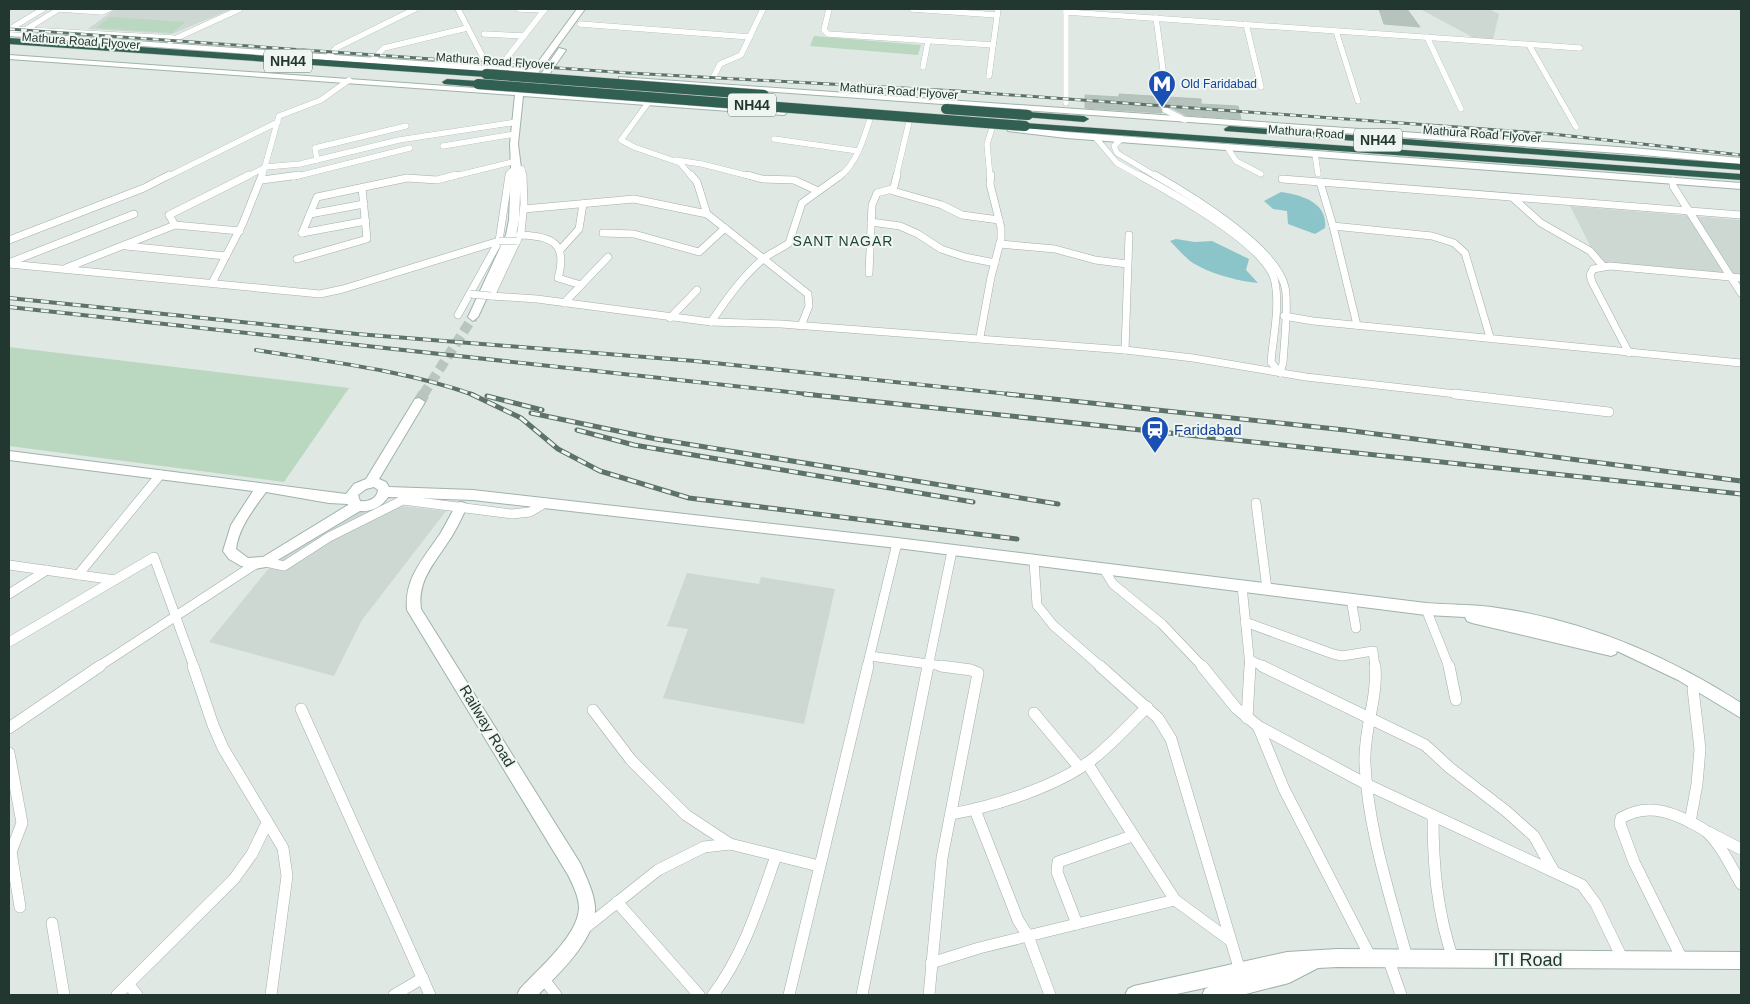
<svg xmlns="http://www.w3.org/2000/svg" width="1750" height="1004" viewBox="0 0 1750 1004" font-family="Arial,sans-serif">
  <rect width="100%" height="100%" fill="#dfe8e3"/>
  <g fill="#cdd8d2">
    <path d="M115,9H232L172,34L88,29Z"/>
    <path d="M1420,9H1489L1499,14L1493,40L1476,39Z"/>
    <path d="M1570,206L1741,220V275L1599,263Z"/>
    <path d="M392,505L446,511L362,620L334,676L209,642L277,558L354,511Z"/>
    <path d="M687,573L759,584L761,577L835,589L804,724L663,698L688,629L667,626Z"/>
  </g>
  <g fill="#b9d8bf">
    <path d="M110,17L185,22L172,33L96,28Z"/>
    <path d="M814,36L921,45L918,55L810,46Z"/>
    <path d="M9,347L349,388L284,482L9,446Z"/>
  </g>
  <g fill="#8bc4c9">
    <path d="M1281,192C1301,195 1328,202 1325,228L1315,234L1288,224L1287,211L1273,209L1264,201Z"/>
    <path d="M1176,239L1195,242L1212,241L1249,259L1246,270L1258,283C1237,281 1207,273 1190,261C1183,255 1176,247 1170,241Z"/>
  </g>
  <g fill="#b5c3bc" stroke="#b2c1ba">
    <path d="M1379,9H1407L1420,27L1384,24Z"/>
    <path d="M1119,94L1201,99V104L1238,106L1241,119L1185,115L1165,105L1161,108L1162,113L1085,108V95L1119,97Z"/>
  </g>
  <g fill="none" stroke-linecap="round" stroke-linejoin="round">
    <path stroke="#b9c5bf" stroke-width="10" stroke-dasharray="10 5" stroke-linecap="butt" d="M423,395L473,317"/>
    <path stroke="#b9c5bf" stroke-width="12" stroke-dasharray="12 6" stroke-linecap="butt" d="M419,402L424,394"/>
    <defs>
      <g id="street-far3">
        <path d="M59,9L102,12L109,9"/>
        <path d="M458,9L485,61L540,66"/>
        <path d="M519,9L544,10"/>
        <path d="M829,9L824,30L828,34L993,45"/>
        <path d="M912,9L997,15"/>
        <path d="M1066,9V103"/>
        <path d="M1066,12L1580,48"/>
        <path d="M1156,18L1164,77"/>
        <path d="M580,24L750,37"/>
        <path d="M1246,24L1261,87"/>
        <path d="M9,29L173,38"/>
        <path d="M10,29L43,9"/>
        <path d="M25,30L59,9"/>
        <path d="M1336,31L1358,101"/>
        <path d="M484,34L524,36"/>
        <path d="M1427,37L1461,109"/>
        <path d="M170,41L240,9"/>
        <path d="M1529,45L1576,127"/>
        <path d="M327,58L336,48L415,9"/>
        <path d="M370,62L384,48L467,28"/>
        <path d="M503,63L545,9"/>
        <path d="M923,67L928,41"/>
        <path d="M989,76L998,9"/>
        <path d="M713,78L720,64L741,55L763,9"/>
        <path d="M648,103L621,140L634,147L680,163L692,177"/>
        <path d="M1165,110L1185,120"/>
        <path d="M1095,137L1117,163L1142,177"/>
        <path d="M774,139L858,151"/>
        <path d="M1121,139L1114,146L1117,153L1157,177"/>
        <path d="M443,146L515,134"/>
        <path d="M1227,147L1236,161L1261,174"/>
        <path d="M1315,154L1318,174"/>
        <path d="M317,160L315,148L406,126"/>
        <path d="M675,160L702,164L753,177"/>
        <path d="M167,177L278,122"/>
        <path d="M246,177L266,167L300,164L399,140L517,122"/>
        <path d="M262,177L279,116L321,100L349,80"/>
        <path d="M294,177L410,148"/>
        <path d="M451,177L516,161"/>
        <path d="M509,177L510,172L516,168L522,169L523,177"/>
        <path d="M839,177C856,165 864,138 870,119"/>
        <path d="M896,177L909,122"/>
        <path d="M990,177L987,144L992,128"/>
      </g>
      <g id="street-far2">
        <path d="M523,175L524,204L521,232L491,296L537,299L711,322L781,324L1125,350L1193,358L1306,377L1465,395"/>
        <path d="M691,175L697,182L707,214L808,294L809,306L801,326"/>
        <path d="M748,175L762,179L794,180L818,191"/>
        <path d="M897,175L893,191L942,205L962,215L999,220"/>
        <path d="M1139,175C1172,193 1268,245 1275,282C1280,307 1273,337 1271,362L1280,373"/>
        <path d="M1155,175C1190,195 1276,247 1285,287C1289,303 1284,345 1283,363L1280,373"/>
        <path d="M1282,179L1741,215"/>
        <path d="M262,180L299,175"/>
        <path d="M1673,181V186L1741,293"/>
        <path d="M1320,182L1333,226L1357,325"/>
        <path d="M1513,198L1541,223L1590,251L1603,266"/>
        <path d="M524,209L634,199L707,214"/>
        <path d="M310,214L364,204"/>
        <path d="M871,222L900,226L918,234L941,249L965,257L995,263"/>
        <path d="M1333,226L1432,236L1454,243L1465,253L1490,337"/>
        <path d="M240,231L175,225L169,215L249,175"/>
        <path d="M302,233L317,197L407,178L437,180L456,175"/>
        <path d="M302,233L366,221"/>
        <path d="M603,233L634,234L699,252L725,228"/>
        <path d="M520,235C552,236 568,243 558,278L581,285"/>
        <path d="M9,240L144,188L169,175"/>
        <path d="M1000,244L1055,249L1095,260L1127,264"/>
        <path d="M126,246L226,256"/>
        <path d="M560,250L579,229L583,204"/>
        <path d="M297,259L367,239L362,188"/>
        <path d="M11,262L134,214"/>
        <path d="M9,264L320,294L343,289L499,241"/>
        <path d="M66,268L175,225"/>
        <path d="M869,273L872,205L877,193L892,189"/>
        <path d="M212,283L243,223L262,175"/>
        <path d="M564,303L608,257"/>
        <path d="M458,315L499,241L509,175"/>
        <path d="M1284,316L1313,321L1741,363"/>
        <path d="M670,318L697,290"/>
        <path d="M711,322C726,300 742,277 763,259C770,253 781,249 789,243L802,203L841,175"/>
        <path d="M980,337L991,277L1001,239V228L990,184L991,175"/>
        <path d="M1125,350L1129,235"/>
        <path d="M1629,353L1592,282L1590,275L1593,269L1610,266L1741,278"/>
      </g>
      <g id="street-far1">
        <path d="M1455,394L1609,412"/>
        <path d="M1256,503L1267,589"/>
        <path d="M1034,561L1037,605L1053,625L1101,667"/>
        <path d="M266,562L284,566L329,537L403,500L512,514L530,512L545,503"/>
        <path d="M9,565L115,580"/>
        <path d="M1105,571L1113,584L1162,624L1203,667"/>
        <path d="M78,575L160,475"/>
        <path d="M1242,586L1250,667"/>
        <path d="M9,594L47,570"/>
        <path d="M1351,599L1356,628"/>
        <path d="M1426,609L1449,667"/>
        <path d="M1245,622L1333,654L1342,656L1373,651L1375,667"/>
        <path d="M9,642L154,557L194,667"/>
        <path d="M870,656L950,667"/>
        <path d="M1250,660L1265,667"/>
        <path d="M98,667L254,565"/>
        <path d="M867,667L897,543"/>
        <path d="M928,667L952,551"/>
      </g>
      <g id="street">
        <path d="M193,666L213,725L223,748L283,848L287,876L271,995"/>
        <path d="M1100,666L1158,718L1171,739L1240,971"/>
        <path d="M1202,666L1236,708L1258,726L1368,785L1582,885L1596,904L1623,960"/>
        <path d="M1262,666L1425,745L1450,768L1506,811L1534,836L1553,870"/>
        <path d="M1375,666C1378,699 1363,731 1365,764C1368,830 1390,895 1407,958"/>
        <path d="M1449,666L1456,700"/>
        <path d="M301,709L430,995"/>
        <path d="M593,710L631,760L686,815L730,844"/>
        <path d="M1034,713L1079,767"/>
        <path d="M1247,718L1250,666"/>
        <path d="M1258,726L1284,789L1371,958"/>
        <path d="M9,728L100,666"/>
        <path d="M9,753L22,823L11,852L20,907"/>
        <path d="M1087,763L1175,900L1231,941"/>
        <path d="M975,810L1018,920L1028,936L1050,995"/>
        <path d="M951,814C995,806 1059,786 1094,758C1113,743 1130,724 1147,707"/>
        <path d="M1433,816C1433,866 1437,912 1453,959"/>
        <path d="M1690,822L1697,784L1700,749L1693,689"/>
        <path d="M1708,832L1741,849"/>
        <path d="M617,902L699,995"/>
        <path d="M52,923L64,995"/>
        <path d="M1077,924L1057,872L1058,862L1132,836"/>
        <path d="M585,928L658,870L704,847L730,844L819,866"/>
        <path d="M1388,958L1401,995"/>
        <path d="M1683,961L1634,862L1620,824L1621,818C1645,804 1667,810 1690,822C1696,825 1702,828 1707,832C1722,846 1731,867 1741,884"/>
        <path d="M931,963L979,948L1175,900"/>
        <path d="M543,978L556,995"/>
        <path d="M129,985L137,995"/>
        <path d="M117,995L234,879L252,854L267,823"/>
        <path d="M394,995L423,978"/>
        <path d="M713,995C744,954 759,904 776,856"/>
        <path d="M789,995L868,666"/>
        <path d="M862,995L928,666"/>
        <path d="M929,995L942,858L978,673L971,670L941,666"/>
      </g>
      <g id="secondary">
        <path d="M577,9H585L525,91L784,109L788,112L784,115L523,96L518,144L521,168L519,220L516,235L478,317L473,321L468,317L506,235L509,220L511,168L510,144L515,95L9,59V55L517,91L529,74L500,73L9,36V32L533,69Z"/>
        <path d="M559,48L566,50L539,89H533L532,87Z"/>
        <path d="M619,77L1632,148L1741,158V164L1632,154L622,81H619Z"/>
        <path d="M1011,126L1066,132L1741,183V189L1066,138L1008,131L1007,129Z"/>
        <path d="M419,398L425,402L379,479L386,482L389,487L473,490L897,538L1426,603C1448,605 1469,604 1491,607C1581,619 1665,654 1741,703V718L1678,680L1617,651L1616,654L1611,656L1472,623L1467,621L1465,617L1426,615L897,548L473,500L388,497C382,507 371,512 360,511L266,567L254,569L241,566L229,559L223,551L231,525L253,491L9,460V451L346,494L354,484L366,479L415,399ZM374,487L378,490C377,499 368,502 360,501L358,495L366,489ZM266,492L329,503L348,504V505L263,557L248,558L236,549C239,527 253,510 266,492Z"/>
        <path d="M461,502L465,503L467,507C461,519 456,531 448,542C434,564 417,581 421,609L580,863C586,877 594,892 595,907C597,939 558,974 538,995H517L520,989C538,969 578,936 579,908C579,897 573,885 568,875L407,610C404,579 423,559 440,534C446,524 451,514 457,503Z"/>
        <path d="M1337,949L1741,952V969L1337,967L1318,968L1289,983L1242,995H1202L1205,989L1209,987L1172,995H1125L1128,989L1134,986L1287,952Z"/>
      </g>
      <g id="highway">
        <path d="M9,38L486,71L491,74L486,77L9,44Z"/>
        <path d="M447,79L478,81L483,84L478,87L444,84L442,82Z"/>
        <path d="M1028,112L1084,116L1089,119L1084,122L1024,117L1023,115Z"/>
        <path d="M1025,123L1741,174V180L1021,128L1020,126Z"/>
        <path d="M1229,126L1741,164V170L1225,131L1224,129Z"/>
      </g>
    </defs>
    <use href="#street-far3" stroke="#a3afa9" stroke-width="6"/>
    <use href="#street-far2" stroke="#a3afa9" stroke-width="8"/>
    <use href="#street-far1" stroke="#a3afa9" stroke-width="10"/>
    <use href="#street" stroke="#a3afa9" stroke-width="12"/>
    <use href="#secondary" stroke="#9fb3aa" stroke-width="2"/>
    <use href="#highway" stroke="#bdc3c1" stroke-width="1"/>
    <use href="#street-far3" stroke="#fff" stroke-width="5.5"/>
    <use href="#street-far2" stroke="#fff" stroke-width="7"/>
    <use href="#street-far1" stroke="#fff" stroke-width="9"/>
    <use href="#street" stroke="#fff" stroke-width="11"/>
    <use href="#secondary" fill="#fff" fill-rule="evenodd"/>
    <use href="#highway" fill="#316052" fill-rule="evenodd"/>
    <defs>
      <path id="rail-far2" d="M9,29L629,73L957,91L1552,134L1741,155"/>
      <g id="rail-far1">
        <path d="M9,298L357,334L695,361L1019,395"/>
        <path d="M9,307L816,395"/>
        <path d="M256,350C330,362 404,370 474,395"/>
      </g>
      <g id="rail">
        <path d="M471,394L521,418L558,449L600,471L689,498L1017,539"/>
        <path d="M804,394L1741,494"/>
        <path d="M1007,394L1345,430L1741,481"/>
        <path d="M487,396L542,410"/>
        <path d="M531,413L656,439L1058,504"/>
        <path d="M577,430L634,445L973,502"/>
      </g>
    </defs>
    <use href="#rail-far2" stroke="#5c726a" stroke-width="3"/>
    <use href="#rail-far1" stroke="#5c726a" stroke-width="4"/>
    <use href="#rail" stroke="#5c726a" stroke-width="5"/>
    <use href="#rail-far2" stroke="#eff6f2" stroke-width="2" stroke-dasharray="6" stroke-linecap="butt"/>
    <use href="#rail-far1" stroke="#eff6f2" stroke-width="2.5" stroke-dasharray="8" stroke-linecap="butt"/>
    <use href="#rail" stroke="#eff6f2" stroke-width="3" stroke-dasharray="9" stroke-linecap="butt"/>
    <defs>
      <g id="street-bridge">
        <path d="M499,241H517"/>
        <path d="M470,294L491,296"/>
      </g>
      <g id="highway-bridge">
        <path d="M486,74L764,95"/>
        <path d="M478,84L1025,126"/>
        <path d="M946,109L1028,115"/>
      </g>
    </defs>
    <use href="#street-bridge" stroke="#a3afa9" stroke-width="8" stroke-linecap="butt"/>
    <use href="#highway-bridge" stroke="#bdc3c1" stroke-width="11" stroke-linecap="butt"/>
    <use href="#street-bridge" stroke="#fff" stroke-width="7"/>
    <use href="#highway-bridge" stroke="#316052" stroke-width="10"/>
  </g>
  <defs>
    <symbol id="metro-pin" viewBox="-11 -11 22 30"><path d="M0 17L-7.5 6A9.5 9.5 0 1 1 7.5 6Z" fill="#1a4fb4" stroke="#eff6f2"/><path d="M-5.5 5V-5H-3L0 0L3-5H5.5V5H3V-.5L0 4L-3-.5V5Z" fill="#fff"/></symbol>
    <symbol id="station-pin" viewBox="-11 -11 22 30"><path d="M0 17L-7.5 6A9.5 9.5 0 1 1 7.5 6Z" fill="#1a4fb4" stroke="#eff6f2"/><path d="M-3-6H3Q5-6 5-4V2Q5 4 3 4L4.5 6H3L1.5 4h-3L-3 6H-4.5L-3 4Q-5 4-5 2V-4Q-5-6-3-6ZM-3.5-4v3h7v-3ZM-3.5 1v1.5H-2V1ZM2 1v1.5H3.5V1Z" fill="#fff"/></symbol>
  </defs>
  <g fill-rule="evenodd">
    <use href="#metro-pin" x="1146" y="68" width="32" height="43"/>
    <use href="#station-pin" x="1139" y="414" width="32" height="43"/>
  </g>
  <g text-anchor="middle" stroke-width="4" stroke-linejoin="round" paint-order="stroke">
    <g font-size="12" fill="#22372f" stroke="#eff6f2">
      <text transform="translate(81 41) rotate(4)" y="4">Mathura Road Flyover</text>
      <text transform="translate(495 61) rotate(4)" y="4">Mathura Road Flyover</text>
      <text transform="translate(899 91) rotate(4)" y="4">Mathura Road Flyover</text>
      <text transform="translate(1306 132) rotate(4)" y="4">Mathura Road</text>
      <text transform="translate(1482 134) rotate(4)" y="4">Mathura Road Flyover</text>
    </g>
    <g font-size="12" fill="#164399" stroke="#eff6f2" text-anchor="start">
      <text x="1181" y="88">Old Faridabad</text>
    </g>
    <g fill="#eff6f2" stroke="#60706a" stroke-width="1">
      <rect x="264" y="49.5" width="48" height="23" rx="4"/>
      <rect x="728" y="93.5" width="48" height="23" rx="4"/>
      <rect x="1354" y="128.5" width="48" height="23" rx="4"/>
    </g>
    <g font-size="14" font-weight="bold" fill="#22372f">
      <text x="288" y="66">NH44</text>
      <text x="752" y="110">NH44</text>
      <text x="1378" y="145">NH44</text>
    </g>
    <g font-size="14" letter-spacing="1" fill="#20463a" stroke="#eff6f2">
      <text x="843" y="246">SANT NAGAR</text>
    </g>
    <g font-size="15" fill="#164399" stroke="#eff6f2" text-anchor="start">
      <text x="1174" y="435">Faridabad</text>
    </g>
    <g font-size="15" fill="#22372f" stroke="#eff6f2">
      <text transform="translate(487 726) rotate(59)" y="5">Railway Road</text>
    </g>
    <g font-size="18" fill="#22372f" stroke="#eff6f2">
      <text x="1528" y="966">ITI Road</text>
    </g>
  </g>
  <rect width="1750" height="1004" fill="none" stroke="#22372f" stroke-width="20"/>
</svg>
